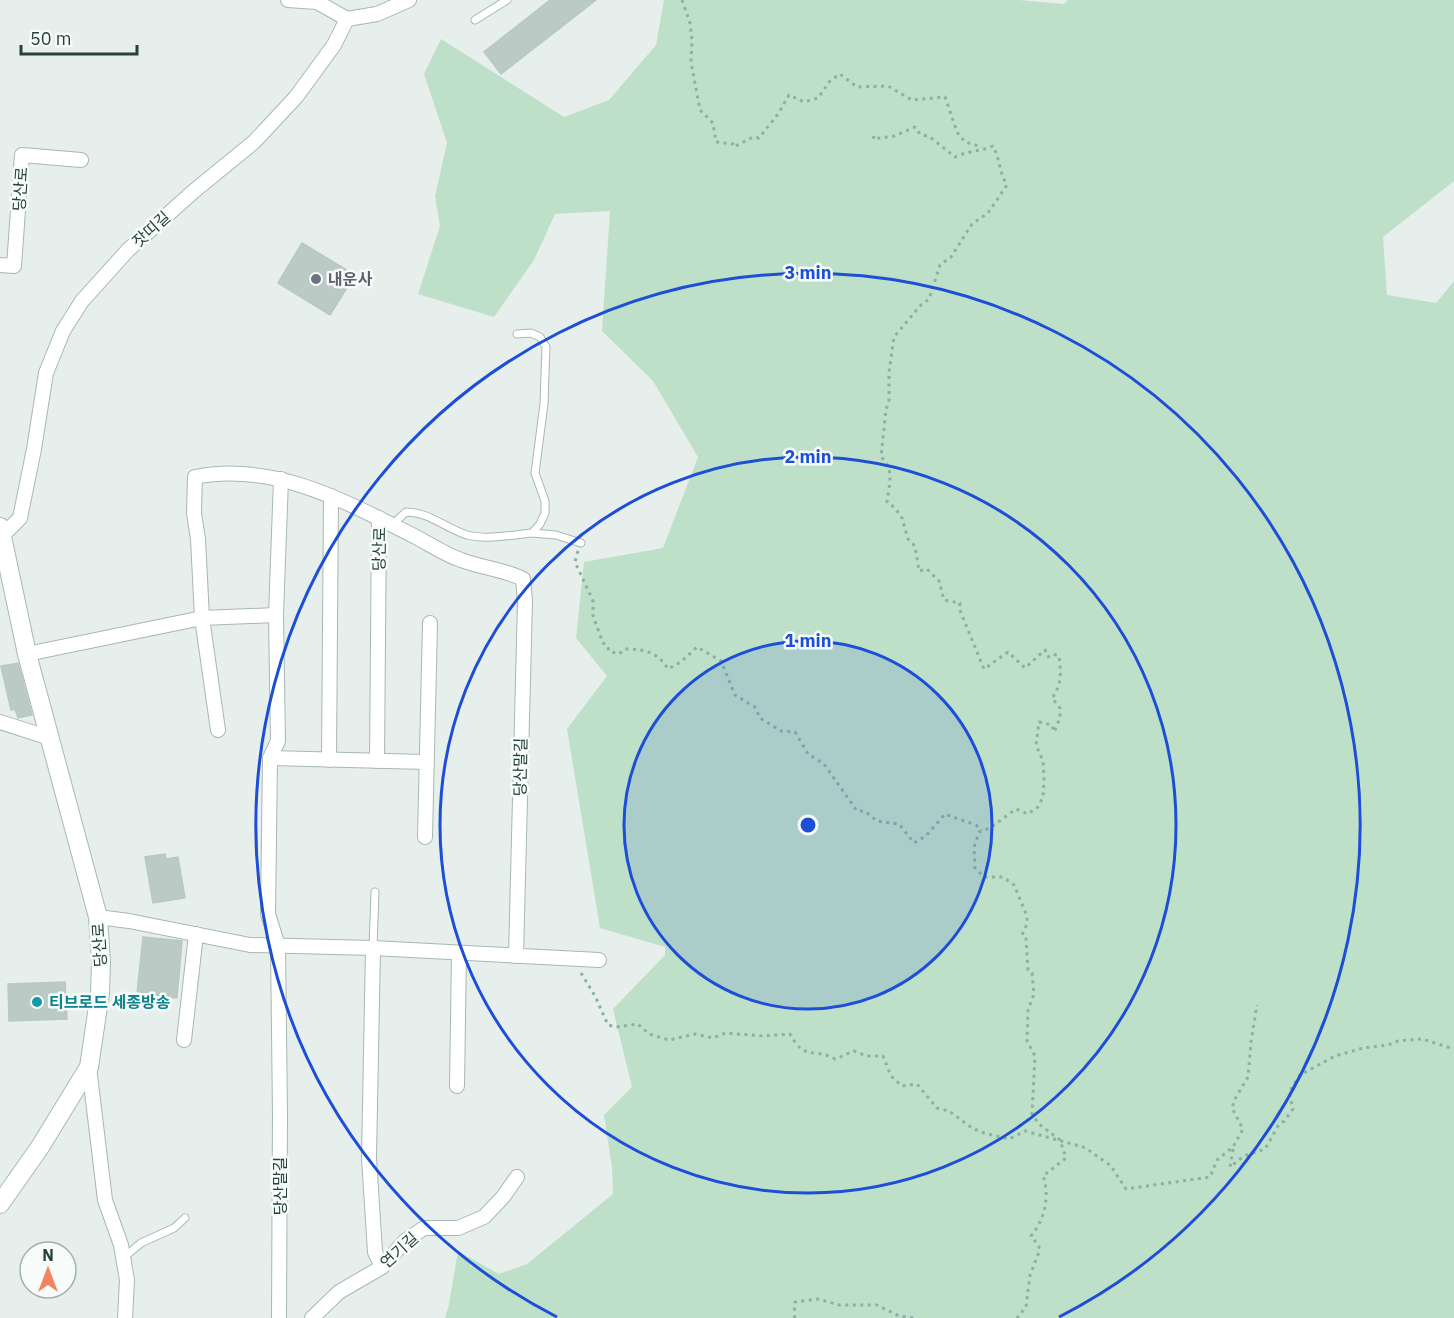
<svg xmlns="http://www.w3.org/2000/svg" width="1454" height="1318" viewBox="0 0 1454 1318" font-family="'IBM Plex Sans','Noto Sans KR',sans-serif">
  <rect width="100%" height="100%" fill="#e6efeb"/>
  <path fill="#bfe0c8" d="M664,0H1019L1064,4L1068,0H1454V181L1383,237L1387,295L1436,303L1454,281V1318H445L449,1304L458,1251L499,1274L527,1264L613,1194L612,1168L604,1115L632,1087L613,1009L665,955V947L600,928L567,729L607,676L576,638L584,562L663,548L698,457L653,381L602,331L610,211L555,214L534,260L494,317L418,294L440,226L435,196L447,143L424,74L441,39L564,117L609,100L656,45Z"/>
  <g fill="#bbcac4" stroke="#b8c9c2" stroke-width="1.5">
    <path d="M550,0H596L501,74L484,52Z"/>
    <path d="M302,243L355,275L330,315L278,283Z"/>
    <path d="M18,663L32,715L18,718L15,709L11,710L1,666Z"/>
    <path d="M165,854L166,859L178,857L185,898L153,903L145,857Z"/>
    <path d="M143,937L182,941L177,998L137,994Z"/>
    <path d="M65,982L67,1019L9,1021L8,984Z"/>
  </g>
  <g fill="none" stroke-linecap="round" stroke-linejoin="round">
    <defs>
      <g id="lane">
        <path d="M475,20L507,0"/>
        <path d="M392,525L406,512C429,512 445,528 467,535C487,540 512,535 532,533L540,524L545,513V501L535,473L544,404L546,347L540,337L531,333L517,334"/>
        <path d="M532,533L556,535L581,543"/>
        <path d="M373,948L375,892"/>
        <path d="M123,1258L141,1243L174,1228L185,1218"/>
      </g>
      <g id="street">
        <path d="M288,0L317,2L347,19"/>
        <path d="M0,265L14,266L22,155L81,160"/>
        <path d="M2,536L20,518L34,449L46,373L63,331L82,301L128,250L194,191L254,142L296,97L334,45L347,19L377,14L409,0"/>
        <path d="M27,654L202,618L276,615"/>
        <path d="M0,722L50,738"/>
        <path d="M218,730L202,618L198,539L194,513L195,477C275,461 348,503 416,537C431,545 446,555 461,560C482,568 503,569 523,579L525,601L516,956"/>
        <path d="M270,758L426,762"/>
        <path d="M329,760L331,496"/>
        <path d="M377,761L379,518"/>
        <path d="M425,837L430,623"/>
        <path d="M98,917L129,921L250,945L373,948L599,960"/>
        <path d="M373,948L369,1158L375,1252L382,1267"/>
        <path d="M184,1040L196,934"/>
        <path d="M89,1067L105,1200L121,1245L127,1280L125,1318"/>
        <path d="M457,1086L459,953"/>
        <path d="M279,1318L280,1114L278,946L268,914L270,758L278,741L276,615L281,479"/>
        <path d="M312,1318L339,1292L382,1267L405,1241L424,1228H458L484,1217L503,1197L517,1177"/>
      </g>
      <path id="secondary" d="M0,527L27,654L98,917L101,962L100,993L89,1067L40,1147L0,1204"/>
    </defs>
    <use href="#lane" stroke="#a8b8b2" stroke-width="9"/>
    <use href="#street" stroke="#a8b8b2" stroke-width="16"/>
    <use href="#secondary" stroke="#a4bbb3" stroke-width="20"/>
    <g stroke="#86b3a5" stroke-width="3" stroke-dasharray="3 4.5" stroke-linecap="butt">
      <path d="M682,0L690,23L692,40L691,62L700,110L713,123L716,142L733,144L734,147L753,137L759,138L778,114L789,95L804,102L818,98L830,81L840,74L857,87L888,86L912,100L945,97L957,132L965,142L982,147"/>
      <path d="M874,136L873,139L894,136L915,127L920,134L930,137L955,157C967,151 982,151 993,146C1000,159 999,172 1007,185L988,213L972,224L951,257L940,265L929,299L920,306L894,337L889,372V402L886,409L881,457C895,469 889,485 887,502L895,508L902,518L908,539L915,546L919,571L927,569L939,581L944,600L960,603L959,608L984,669L1008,652L1025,668L1045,650L1048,657L1053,654L1059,656C1061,672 1062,685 1052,698L1060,708V718L1054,732L1052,725L1039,722L1036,745L1043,761L1044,780L1043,797L1038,807L1028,814L1016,809L990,828L979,832L974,847L975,868L984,877H1003L1014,885L1027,916V924L1022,935L1026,939L1028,970L1032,973L1034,994L1028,1010L1027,1041L1035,1056L1032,1114L1039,1124L1060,1140L1066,1158L1043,1176C1050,1195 1045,1220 1031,1236L1039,1246V1252L1030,1275L1026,1307L1017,1318"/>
      <path d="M578,551L575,562L593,601V616L603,643L607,645L609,651L619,654L625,649C644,649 658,652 668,669L681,662L697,647L721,661L735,695L755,707L760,718L781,731L795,732L808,754L824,764L857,811H865L877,821L899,824L914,843L926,836L945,814L976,825L982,830"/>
      <path d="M581,973L595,996L608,1025L616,1027L638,1024L649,1034L669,1040L695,1034L713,1038L725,1033L764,1036L790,1034C805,1062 814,1047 835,1059L854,1051L867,1056H883L891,1076L902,1086L917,1084L937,1108L949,1111L972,1128L984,1133L1009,1139L1025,1131L1083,1147L1090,1151L1111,1166L1126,1189L1210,1177L1217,1160L1233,1147L1243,1129L1232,1108L1235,1099L1248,1077L1251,1042L1257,1005"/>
      <path d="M1233,1149L1230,1167L1244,1156L1265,1149L1278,1126L1284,1121L1293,1109L1289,1092L1300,1075L1335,1056L1363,1048L1388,1045L1398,1041L1422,1039L1454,1049"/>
      <path d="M795,1318L794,1315L795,1302L818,1299L839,1305H877L899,1316L915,1318"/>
    </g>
    <use href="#lane" stroke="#fff" stroke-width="7"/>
    <use href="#street" stroke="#fff" stroke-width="14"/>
    <use href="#secondary" stroke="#fff" stroke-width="18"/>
  </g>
  <circle cx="808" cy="825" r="184" fill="#1d4ed8" fill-opacity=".12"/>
  <g fill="none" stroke="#1d4ed8" stroke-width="3">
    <circle cx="808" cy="825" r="184"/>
    <circle cx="808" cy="825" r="368"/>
    <path d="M557 1317A552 552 0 1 1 1059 1317"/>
  </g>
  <circle fill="#6b7280" stroke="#f7fbf9" stroke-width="2" cx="316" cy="279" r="6"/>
  <circle fill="#0f9aa8" stroke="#f7fbf9" stroke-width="2" cx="37" cy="1002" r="6"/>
  <g text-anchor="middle" stroke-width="5" stroke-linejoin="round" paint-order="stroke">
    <g font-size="16" fill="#24423a" stroke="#f7fbf9">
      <text transform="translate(20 189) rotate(-86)" y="6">당산로</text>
      <text transform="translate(151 229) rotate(-42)" y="6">잣띠길</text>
      <text transform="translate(379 549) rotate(-89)" y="6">당산로</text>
      <text transform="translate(520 767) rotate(-89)" y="6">당산말길</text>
      <text transform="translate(99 945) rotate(-93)" y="6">당산로</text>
      <text transform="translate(280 1186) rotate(-90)" y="6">당산말길</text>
      <text transform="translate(399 1250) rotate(-42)" y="6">연기길</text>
    </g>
    <g font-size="16" font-weight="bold" fill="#5b616d" stroke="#f7fbf9" text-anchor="start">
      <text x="328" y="285">내운사</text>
    </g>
    <g font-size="16" font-weight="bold" fill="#0d838f" stroke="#f7fbf9" text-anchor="start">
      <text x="49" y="1008">티브로드 세종방송</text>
    </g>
  </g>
  <circle cx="808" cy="825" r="9" fill="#1d4ed8" stroke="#f7fbf9" stroke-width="3"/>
  <g font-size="18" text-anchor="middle" font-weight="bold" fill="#1d4ed8" stroke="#f7fbf9" stroke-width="5" stroke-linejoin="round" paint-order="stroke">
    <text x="808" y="279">3 min</text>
    <text x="808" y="463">2 min</text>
    <text x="808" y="647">1 min</text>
  </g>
  <g transform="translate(48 1270)"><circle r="28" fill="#f7fbf9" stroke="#a3b1ad" stroke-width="1.5"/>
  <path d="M0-4.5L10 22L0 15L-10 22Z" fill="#f4845f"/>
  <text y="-9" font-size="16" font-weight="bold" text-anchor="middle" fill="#24423a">N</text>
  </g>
  <path d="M21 45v9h116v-9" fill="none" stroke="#24423a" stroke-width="3"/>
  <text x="30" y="45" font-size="18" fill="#24423a" stroke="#f7fbf9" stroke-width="4.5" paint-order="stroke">50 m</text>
</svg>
